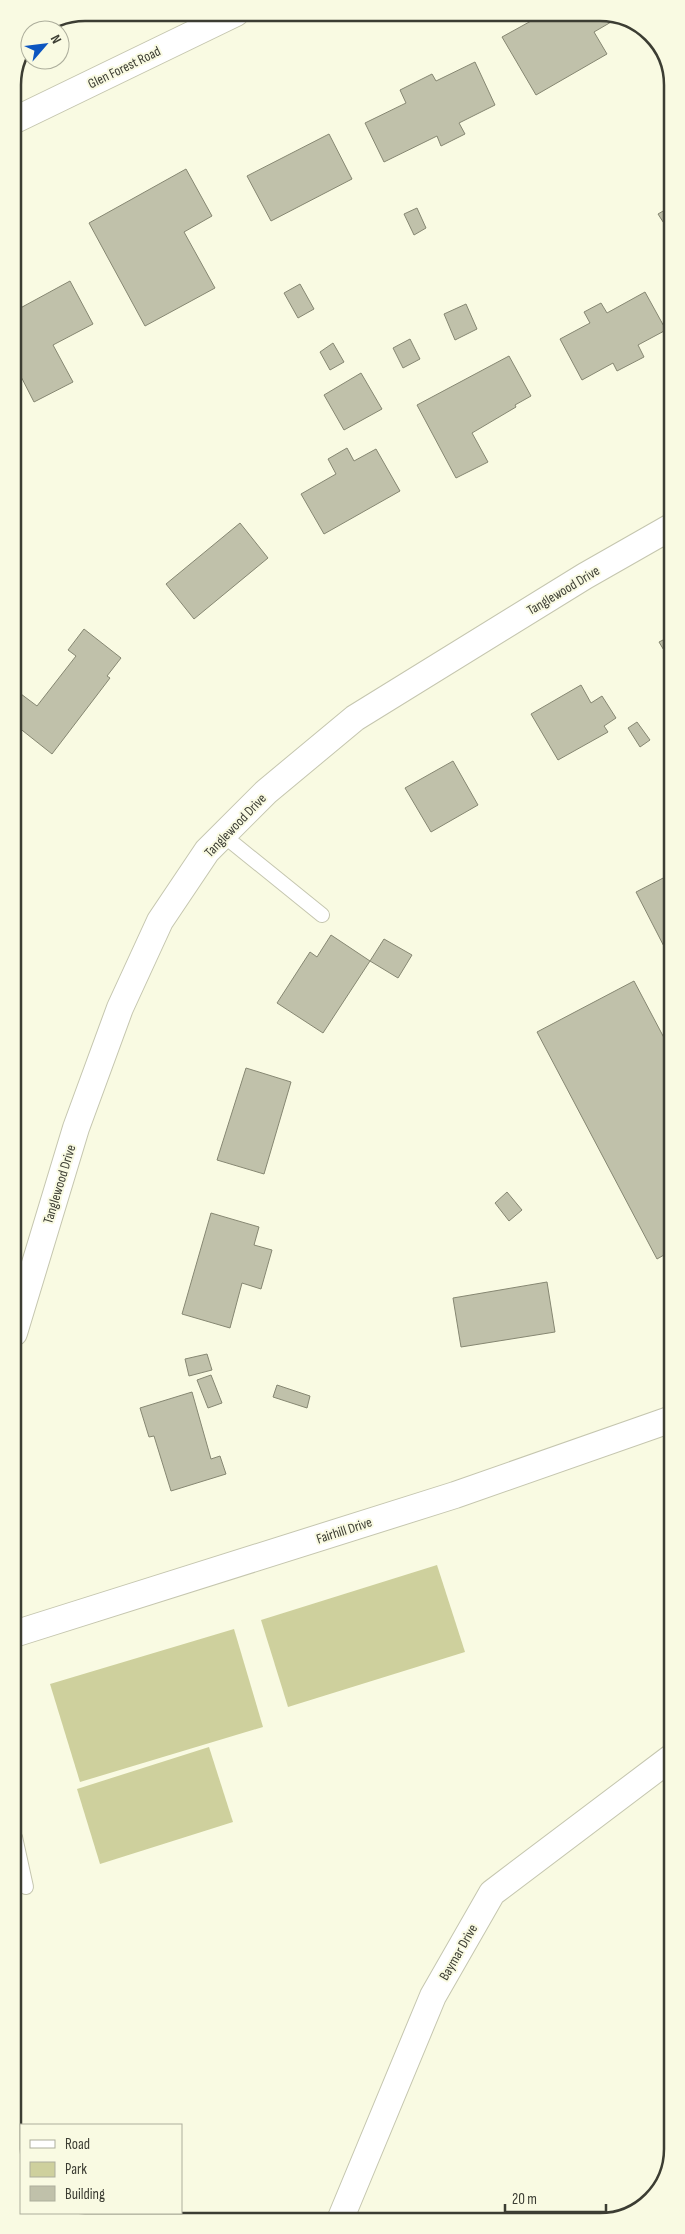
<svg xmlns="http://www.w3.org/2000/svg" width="685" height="2234" viewBox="0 0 685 2234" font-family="'Sofia Sans Condensed',sans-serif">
  <rect width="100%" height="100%" fill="#f9fae2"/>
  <g fill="#ced09d">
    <path d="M437,1565L465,1652L288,1707L261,1620Z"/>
    <path d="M234,1629L263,1727L80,1782L50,1684Z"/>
    <path d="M209,1747L233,1822L100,1864L77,1789Z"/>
  </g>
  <g fill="#c0c1aa" stroke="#868772">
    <path d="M526,13H605L618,18L594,32L607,54L536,95L502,37L531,21Z"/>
    <path d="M475,62L495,105L459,123L465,134L441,146L437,136L384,162L365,123L406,103L400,90L432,74L436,81Z"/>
    <path d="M329,134L352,179L271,221L247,176Z"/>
    <path d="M186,169L212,216L184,232L215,288L145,326L89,223Z"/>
    <path d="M670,207V226L667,228L658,214Z"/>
    <path d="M417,208L426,228L414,235L404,214Z"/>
    <path d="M70,281L93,324L53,345L73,382L34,402L13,361V312Z"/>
    <path d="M300,284L314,309L298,318L284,293Z"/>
    <path d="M645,292L666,330L638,345L644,357L617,371L613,363L582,380L560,339L590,323L584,312L601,303L607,313Z"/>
    <path d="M466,304L477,329L455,340L444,314Z"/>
    <path d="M410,339L420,359L403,368L393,348Z"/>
    <path d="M333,343L344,362L330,370L320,352Z"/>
    <path d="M509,356L531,396L515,405L516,407L472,433L488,462L456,478L417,405Z"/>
    <path d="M361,373L382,409L344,430L324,395Z"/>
    <path d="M347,448L354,461L376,449L400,491L324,534L301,494L336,474L328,459Z"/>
    <path d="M240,523L268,558L194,619L166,584Z"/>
    <path d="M84,629L121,658L107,676L110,678L52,754L13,723V696L17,691L37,706L76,656L68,650Z"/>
    <path d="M671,636V662L659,642Z"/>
    <path d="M581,685L591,703L602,696L616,718L604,726L608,732L558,760L531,714Z"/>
    <path d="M637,722L650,740L640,747L628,728Z"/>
    <path d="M453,761L478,805L431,832L405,788Z"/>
    <path d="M671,874V960L636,892Z"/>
    <path d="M331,935L370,961L323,1033L277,1003L310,952L317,957Z"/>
    <path d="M384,939L412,955L398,978L370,961Z"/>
    <path d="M634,981L671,1051V1251L657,1259L537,1032Z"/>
    <path d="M246,1068L291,1082L264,1174L217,1160Z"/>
    <path d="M507,1192L522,1210L509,1221L495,1203Z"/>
    <path d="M211,1213L259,1227L254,1245L272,1250L261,1289L242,1283L230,1328L182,1314Z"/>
    <path d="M547,1282L555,1332L461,1347L453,1298Z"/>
    <path d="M207,1354L212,1370L189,1376L185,1359Z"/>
    <path d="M211,1375L222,1403L208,1408L197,1380Z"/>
    <path d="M277,1385L310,1396L307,1408L273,1397Z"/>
    <path d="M192,1392L211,1459L220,1456L226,1474L171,1491L154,1436L149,1437L140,1408Z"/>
    <path d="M60,2213H132L130,2221H80Z"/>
  </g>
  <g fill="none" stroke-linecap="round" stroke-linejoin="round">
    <defs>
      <g id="service">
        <path d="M223,835L322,915"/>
        <path d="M15,1837L26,1887"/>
      </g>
      <g id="minor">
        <path d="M13,121L236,13"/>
        <path d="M14,1333L76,1128L120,1008L160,921L207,851L266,792L355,718L585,576L671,527"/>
        <path d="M14,1634L455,1495L672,1419"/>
        <path d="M340,2220L433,1996L492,1893L672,1757"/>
      </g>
    </defs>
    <use href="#service" stroke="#c5c6af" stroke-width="16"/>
    <use href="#minor" stroke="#c5c6af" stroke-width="28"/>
    <use href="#service" stroke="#fff" stroke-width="14"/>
    <use href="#minor" stroke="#fff" stroke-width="26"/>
  </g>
  <g text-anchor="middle" stroke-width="4" stroke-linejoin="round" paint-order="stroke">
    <g font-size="14" fill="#3c3d33" stroke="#f9fae2">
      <text transform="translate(124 67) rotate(-26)" y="5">Glen Forest Road</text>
      <text transform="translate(563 590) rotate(-31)" y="5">Tanglewood Drive</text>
      <text transform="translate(235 825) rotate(-46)" y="5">Tanglewood Drive</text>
      <text transform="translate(59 1184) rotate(-73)" y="5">Tanglewood Drive</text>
      <text transform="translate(344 1530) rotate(-18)" y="5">Fairhill Drive</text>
      <text transform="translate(458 1952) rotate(-60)" y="5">Baymar Drive</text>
    </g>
  </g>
  <path d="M0 0H685V2234H0ZM85 21H600A64 64 0 0 1 664 85V2149A64 64 0 0 1 600 2213H85A64 64 0 0 1 21 2149V85A64 64 0 0 1 85 21Z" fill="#f9fae2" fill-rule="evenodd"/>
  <path fill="none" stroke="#3c3d33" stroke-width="2.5" d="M85 21H600A64 64 0 0 1 664 85V2149A64 64 0 0 1 600 2213H85A64 64 0 0 1 21 2149V85A64 64 0 0 1 85 21Z"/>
  <rect x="20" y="2124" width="162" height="90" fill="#f9fae2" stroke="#adae9c"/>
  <rect x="30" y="2140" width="25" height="8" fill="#ffffff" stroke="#adae9c"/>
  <text x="65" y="2149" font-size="15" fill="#3c3d33">Road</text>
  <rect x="30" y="2162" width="25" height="15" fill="#ced09d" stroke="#adae9c"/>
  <text x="65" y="2174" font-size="15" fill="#3c3d33">Park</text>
  <rect x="30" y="2186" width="25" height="15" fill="#c0c1aa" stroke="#adae9c"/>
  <text x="65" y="2199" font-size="15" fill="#3c3d33">Building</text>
  <g transform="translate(45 45) rotate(62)"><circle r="24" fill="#f9fae2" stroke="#adae9c"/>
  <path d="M0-4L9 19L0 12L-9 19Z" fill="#0d56c0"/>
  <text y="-8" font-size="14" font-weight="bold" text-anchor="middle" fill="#3c3d33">N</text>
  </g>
  <path d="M505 2204v8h101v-8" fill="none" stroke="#3c3d33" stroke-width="2.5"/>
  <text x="512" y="2204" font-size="15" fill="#3c3d33" stroke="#f9fae2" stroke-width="4" paint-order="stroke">20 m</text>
</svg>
